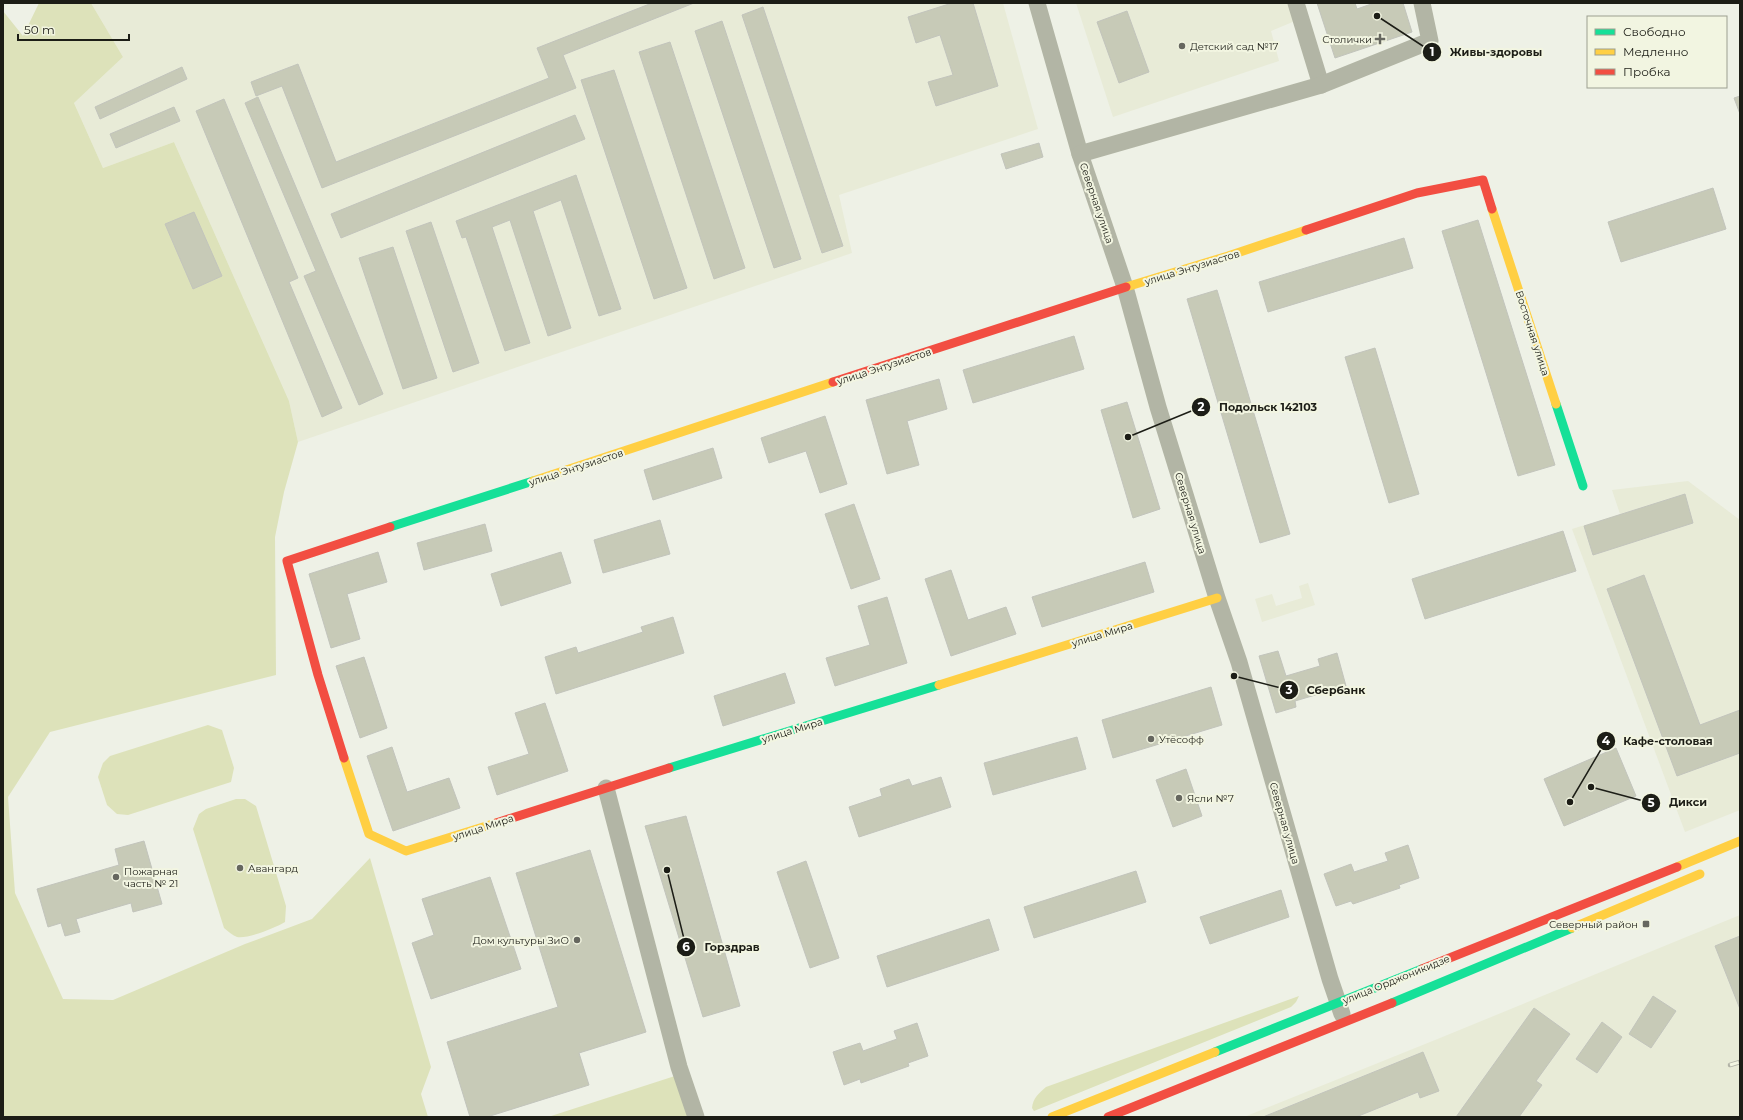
<svg xmlns="http://www.w3.org/2000/svg" width="1743" height="1120" viewBox="0 0 1743 1120" font-family="Montserrat,sans-serif">
  <rect width="100%" height="100%" fill="#eef1e6"/>
  <g fill="#e8ebd7">
    <path d="M91,3H1003L1038,129L839,195L852,253L298,442L289,401L174,142L103,168L74,103L123,57Z"/>
    <path d="M1076,3H1290L1295,21L1271,31L1279,61L1113,117Z"/>
    <path d="M1688,481L1740,520V810L1685,832L1572,529L1620,514L1612,490Z"/>
    <path d="M1308,583L1315,605L1262,622L1255,599L1272,594L1276,606L1302,598L1299,586Z"/>
    <path d="M1740,915V1117H1244L1440,1038Z"/>
  </g>
  <g fill="#dde2ba">
    <path d="M39,3H91L123,57L74,103L103,168L174,142L289,401L298,442L284,492L275,537L276,675L50,732L8,797L15,893L63,999L113,1000L245,944L312,919L370,858L431,1067L421,1094L428,1117H3V11L23,36Z"/>
    <path d="M208,725L222,730L234,768L231,782L128,815L117,814L107,805L98,777L103,763L110,756Z"/>
    <path d="M236,799H245L256,806L286,906L285,922C275,928 248,939 237,937C232,935 228,931 224,928L193,829L199,814L206,809Z"/>
    <path d="M1299,996L1296,1002L1291,1007L1034,1111L1032,1108C1033,1098 1039,1093 1046,1087Z"/>
    <path d="M678,1075L692,1117H548Z"/>
  </g>
  <g fill="#c7cab7" stroke="#c2c4bc">
    <path d="M652,3H694L563,55L576,88L322,188L282,86L256,96L251,82L298,64L336,162L549,78L537,48Z"/>
    <path d="M952,3H973L998,86L936,106L928,82L953,75L940,35L916,43L908,17Z"/>
    <path d="M1317,3H1355L1357,9L1374,3H1403L1412,32L1335,58Z"/>
    <path d="M763,7L843,246L822,253L742,15Z"/>
    <path d="M1127,11L1149,72L1119,83L1097,22Z"/>
    <path d="M722,21L801,259L774,268L695,31Z"/>
    <path d="M670,42L745,268L714,279L639,52Z"/>
    <path d="M182,67L187,79L100,119L95,107Z"/>
    <path d="M614,70L687,288L654,299L581,80Z"/>
    <path d="M1740,96V114L1734,98Z"/>
    <path d="M258,97L383,394L359,405L304,276L316,271L245,103Z"/>
    <path d="M224,99L298,278L289,282L342,408L322,417L196,111Z"/>
    <path d="M174,107L180,121L116,148L110,134Z"/>
    <path d="M575,115L585,139L341,238L331,214Z"/>
    <path d="M1039,143L1043,157L1006,169L1001,154Z"/>
    <path d="M576,175L621,309L599,316L561,200L533,211L571,328L548,336L510,220L492,227L530,343L505,351L466,237L462,238L456,221Z"/>
    <path d="M1713,188L1726,229L1621,262L1608,222Z"/>
    <path d="M194,212L222,276L193,289L165,224Z"/>
    <path d="M1478,220L1555,465L1518,476L1442,231Z"/>
    <path d="M431,222L479,363L453,372L406,231Z"/>
    <path d="M1404,238L1413,268L1268,312L1259,282Z"/>
    <path d="M393,247L437,378L403,389L359,258Z"/>
    <path d="M1217,290L1290,534L1260,543L1187,299Z"/>
    <path d="M1074,336L1084,369L973,403L963,370Z"/>
    <path d="M1375,348L1419,494L1389,503L1345,357Z"/>
    <path d="M939,379L947,409L907,421L919,465L887,474L866,400Z"/>
    <path d="M1127,402L1160,509L1133,518L1101,410Z"/>
    <path d="M825,416L847,484L820,493L806,451L769,463L761,438Z"/>
    <path d="M713,448L722,478L653,500L644,470Z"/>
    <path d="M1685,494L1693,523L1593,555L1584,526Z"/>
    <path d="M854,504L880,579L851,589L825,514Z"/>
    <path d="M660,520L670,554L603,573L594,540Z"/>
    <path d="M485,524L492,551L424,570L417,543Z"/>
    <path d="M1563,531L1576,571L1425,619L1412,579Z"/>
    <path d="M378,552L387,582L347,594L360,639L331,648L309,574Z"/>
    <path d="M561,552L571,583L501,606L491,574Z"/>
    <path d="M1145,562L1154,592L1042,627L1032,597Z"/>
    <path d="M951,570L968,620L1006,607L1016,634L951,656L925,579Z"/>
    <path d="M1644,575L1700,725L1740,710V753L1677,776L1607,589Z"/>
    <path d="M887,597L907,663L835,686L826,658L870,645L858,606Z"/>
    <path d="M673,617L684,653L556,694L545,657L576,647L578,653L643,632L641,627Z"/>
    <path d="M1278,651L1286,676L1320,666L1318,659L1337,653L1346,686L1295,701L1296,707L1276,713L1259,656Z"/>
    <path d="M364,657L387,728L360,738L336,666Z"/>
    <path d="M785,673L795,703L723,726L714,696Z"/>
    <path d="M1211,687L1222,725L1113,758L1102,720Z"/>
    <path d="M545,703L568,771L497,795L488,767L529,754L515,713Z"/>
    <path d="M1077,737L1086,769L993,795L984,763Z"/>
    <path d="M392,747L407,792L449,778L460,808L393,831L367,756Z"/>
    <path d="M1616,748L1636,796L1564,826L1544,779Z"/>
    <path d="M1186,769L1202,816L1173,827L1156,780Z"/>
    <path d="M941,777L951,807L859,837L849,807L882,796L880,789L909,779L912,786Z"/>
    <path d="M686,816L740,1006L703,1017L645,826Z"/>
    <path d="M144,841L162,904L133,912L131,903L76,919L80,932L65,936L61,923L48,927L37,889L119,865L115,849Z"/>
    <path d="M1408,845L1419,878L1399,885L1400,888L1353,904L1351,901L1336,906L1324,874L1351,864L1354,872L1388,861L1385,853Z"/>
    <path d="M590,850L646,1032L579,1053L589,1085L487,1117H470L447,1042L558,1007L516,873Z"/>
    <path d="M806,861L839,958L810,968L777,872Z"/>
    <path d="M1136,871L1146,902L1034,938L1024,907Z"/>
    <path d="M490,877L521,969L431,999L412,943L434,935L422,899Z"/>
    <path d="M1281,890L1289,917L1210,944L1200,917Z"/>
    <path d="M989,919L999,950L887,987L877,956Z"/>
    <path d="M1740,936V1009L1715,946Z"/>
    <path d="M1653,996L1676,1011L1651,1048L1629,1034Z"/>
    <path d="M1534,1008L1570,1034L1536,1081L1542,1085L1519,1117H1456Z"/>
    <path d="M1602,1022L1622,1037L1597,1073L1576,1059Z"/>
    <path d="M917,1023L928,1056L908,1063L909,1066L861,1083L860,1079L844,1085L833,1052L860,1043L863,1051L897,1039L894,1031Z"/>
    <path d="M1423,1052L1439,1091L1420,1098L1418,1092L1356,1117H1263Z"/>
  </g>
  <g fill="none" stroke-linecap="round" stroke-linejoin="round">
    <g stroke="#b2b5a5" stroke-width="17">
      <path d="M1037,3L1080,154L1125,287L1158,407L1217,598L1239,662L1330,979L1342,1014"/>
      <path d="M1296,3L1321,85"/>
      <path d="M1080,154L1321,85L1430,41L1422,3"/>
      <path d="M606,788L679,1067L696,1117"/>
    </g>
    <g stroke="#16e098" stroke-width="9">
      <path d="M1556,404L1583,486"/>
      <path d="M390,527L533,481"/>
      <path d="M669,768L939,685"/>
      <path d="M1392,1003L1572,928"/>
      <path d="M1215,1052L1422,969"/>
    </g>
    <g stroke="#ffcf43" stroke-width="9">
      <path d="M1492,209L1556,404"/>
      <path d="M1126,287L1228,256L1306,230"/>
      <path d="M533,481L833,382"/>
      <path d="M939,685L1217,598"/>
      <path d="M344,758L369,834L406,851L496,823"/>
      <path d="M1677,867L1740,841"/>
      <path d="M1572,928L1700,874"/>
      <path d="M1052,1117L1215,1052"/>
    </g>
    <g stroke="#f24e42" stroke-width="9">
      <path d="M1306,230L1417,193L1483,180L1492,209"/>
      <path d="M833,382L1126,287"/>
      <path d="M344,758L318,675L287,561L390,527"/>
      <path d="M496,823L669,768"/>
      <path d="M1422,969L1677,867"/>
      <path d="M1108,1117L1392,1003"/>
    </g>
    <defs>
      <path id="rail" d="M1730,1065L1740,1062"/>
    </defs>
    <use href="#rail" stroke="#b2b3a7" stroke-width="4.5"/>
    <use href="#rail" stroke="#f2f5e1" stroke-width="3" stroke-dasharray="9" stroke-linecap="butt"/>
  </g>
  <g fill="#66675f" stroke="#f2f5e1" stroke-width="1.5">
    <path d="M1378 33h4v4h4v4h-4v4h-4v-4h-4v-4h4z"/>
    <circle cx="1182" cy="46" r="4"/>
    <circle cx="1151" cy="739" r="4"/>
    <circle cx="1179" cy="798" r="4"/>
    <circle cx="240" cy="868" r="4"/>
    <circle cx="116" cy="877" r="4"/>
    <rect x="1642" y="920" width="8" height="8" rx="2"/>
    <circle cx="577" cy="940" r="4"/>
  </g>
  <g text-anchor="middle" stroke-width="4" stroke-linejoin="round" paint-order="stroke">
    <g font-size="10" fill="#1c1d16" stroke="#f2f5e1" text-anchor="start">
      <text x="1372" y="43" text-anchor="end">Столички</text>
      <text x="1190" y="50">Детский сад №17</text>
      <text x="1159" y="743">Утёсофф</text>
      <text x="1187" y="802">Ясли №7</text>
      <text x="248" y="872">Авангард</text>
      <text x="124" y="875">Пожарная<tspan x="124" dy="12">часть № 21</tspan></text>
      <text x="1638" y="928" text-anchor="end">Северный район</text>
      <text x="569" y="944" text-anchor="end">Дом культуры ЗиО</text>
    </g>
    <g font-size="10" fill="#1c1d16" stroke="#f2f5e1">
      <text transform="translate(1097 203) rotate(71)" y="4">Северная улица</text>
      <text transform="translate(1192 267) rotate(-17)" y="4">улица Энтузиастов</text>
      <text transform="translate(1533 333) rotate(72)" y="4">Восточная улица</text>
      <text transform="translate(884 366) rotate(-18)" y="4">улица Энтузиастов</text>
      <text transform="translate(576 467) rotate(-18)" y="4">улица Энтузиастов</text>
      <text transform="translate(1191 513) rotate(73)" y="4">Северная улица</text>
      <text transform="translate(1102 634) rotate(-17)" y="4">улица Мира</text>
      <text transform="translate(792 730) rotate(-17)" y="4">улица Мира</text>
      <text transform="translate(1285 823) rotate(74)" y="4">Северная улица</text>
      <text transform="translate(483 827) rotate(-18)" y="4">улица Мира</text>
      <text transform="translate(1396 979) rotate(-22)" y="4">улица Орджоникидзе</text>
    </g>
  </g>
  <path fill="none" stroke="#1c1d16" stroke-width="1.5" d="M1377 16L1432 52M1128 437L1201 407M1234 676L1289 690M1570 802L1606 741M1591 787L1651 803M667 870L686 947"/>
  <g fill="#1c1d16" stroke="#f2f5e1" stroke-width="1.5">
    <circle cx="1377" cy="16" r="4"/>
    <circle cx="1128" cy="437" r="4"/>
    <circle cx="1234" cy="676" r="4"/>
    <circle cx="1570" cy="802" r="4"/>
    <circle cx="1591" cy="787" r="4"/>
    <circle cx="667" cy="870" r="4"/>
    <circle cx="1432" cy="52" r="10"/>
    <circle cx="1201" cy="407" r="10"/>
    <circle cx="1289" cy="690" r="10"/>
    <circle cx="1606" cy="741" r="10"/>
    <circle cx="1651" cy="803" r="10"/>
    <circle cx="686" cy="947" r="10"/>
  </g>
  <g font-size="12" text-anchor="middle" font-weight="bold" fill="#fff">
    <text x="1432" y="56">1</text>
    <text x="1201" y="411">2</text>
    <text x="1289" y="694">3</text>
    <text x="1606" y="745">4</text>
    <text x="1651" y="807">5</text>
    <text x="686" y="951">6</text>
  </g>
  <g font-size="11" text-anchor="middle" font-weight="bold" fill="#1c1d16" stroke="#f2f5e1" stroke-width="4" stroke-linejoin="round" paint-order="stroke">
    <text x="1496" y="56">Живы-здоровы</text>
    <text x="1268" y="411">Подольск 142103</text>
    <text x="1336" y="694">Сбербанк</text>
    <text x="1668" y="745">Кафе-столовая</text>
    <text x="1688" y="806">Дикси</text>
    <text x="732" y="951">Горздрав</text>
  </g>
  <rect width="1743" height="1120" fill="none" stroke="#1c1d16" stroke-width="8"/>
  <rect x="1587" y="16" width="140" height="72" fill="#f2f5e1" stroke="#9c9f90"/>
  <rect x="1595" y="29" width="20" height="6" fill="#16e098" stroke="#9c9f90"/>
  <text x="1623" y="36" font-size="12" fill="#1c1d16">Свободно</text>
  <rect x="1595" y="49" width="20" height="6" fill="#ffcf43" stroke="#9c9f90"/>
  <text x="1623" y="56" font-size="12" fill="#1c1d16">Медленно</text>
  <rect x="1595" y="69" width="20" height="6" fill="#f24e42" stroke="#9c9f90"/>
  <text x="1623" y="76" font-size="12" fill="#1c1d16">Пробка</text>
  <path d="M18 34v6h111v-6" fill="none" stroke="#1c1d16" stroke-width="2"/>
  <text x="24" y="34" font-size="12" fill="#1c1d16" stroke="#f2f5e1" stroke-width="3" paint-order="stroke">50 m</text>
</svg>
